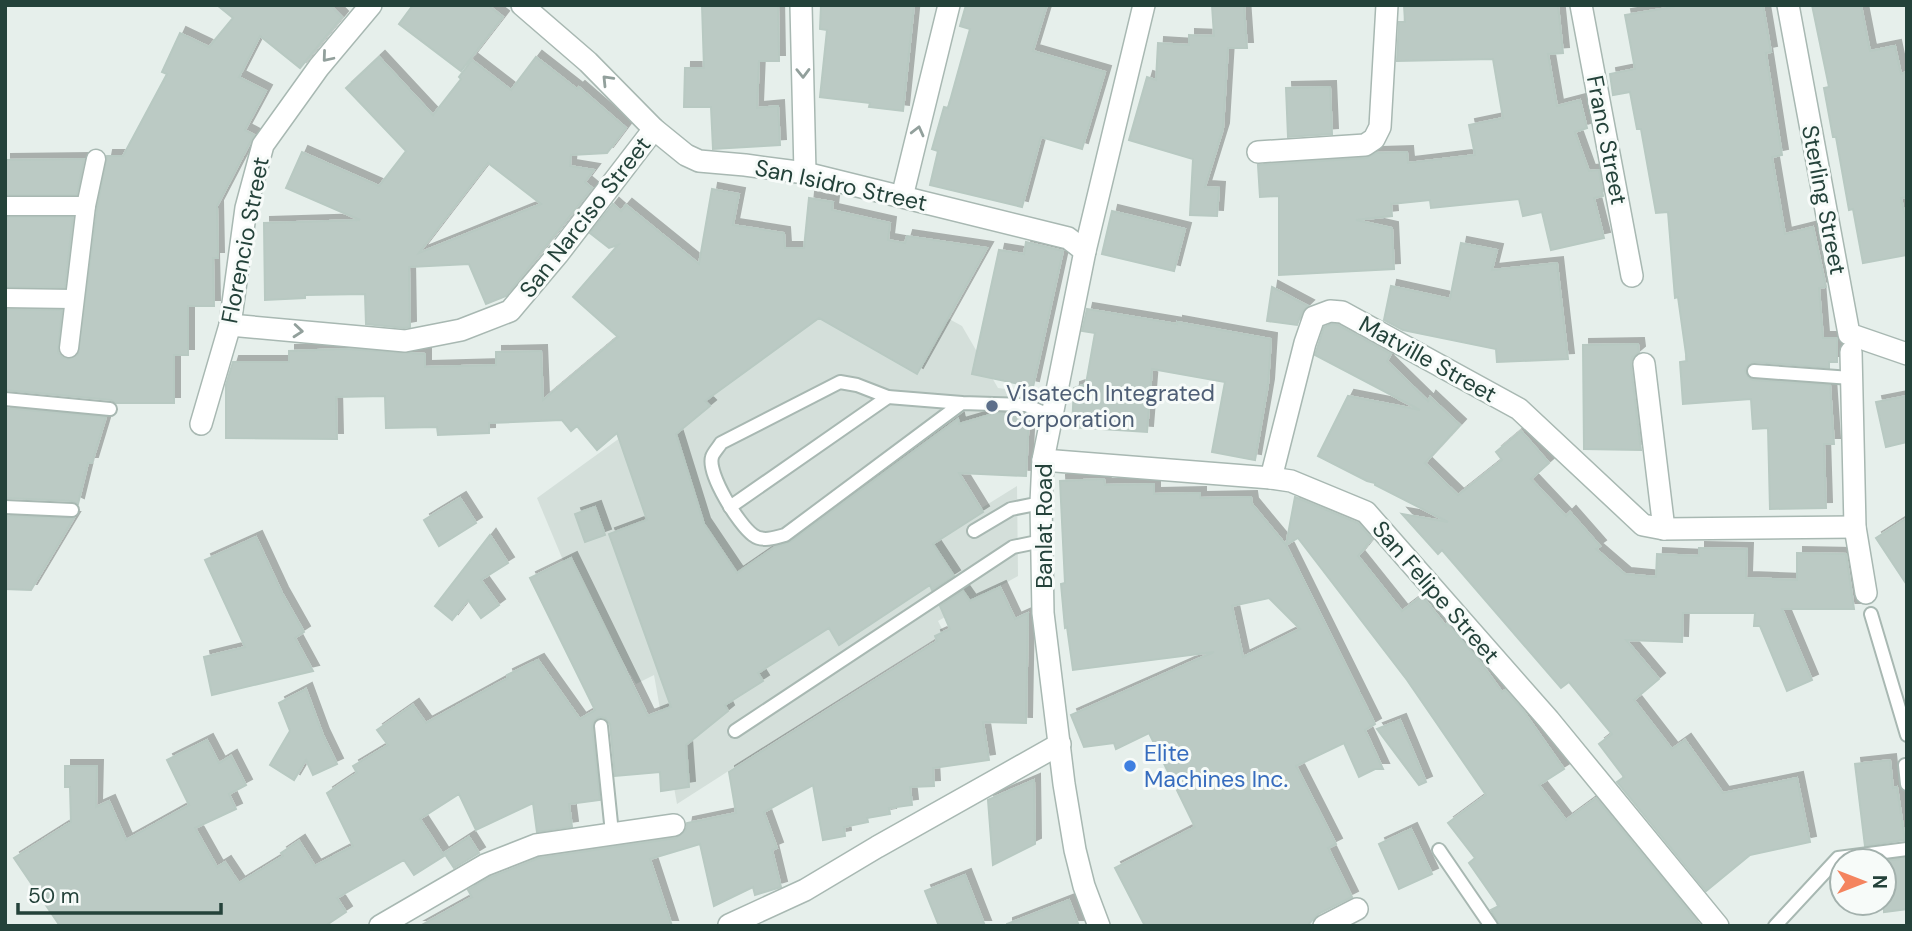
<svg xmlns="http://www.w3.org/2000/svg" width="1912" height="931" viewBox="0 0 1912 931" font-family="'DM Sans',sans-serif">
  <defs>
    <filter id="shadow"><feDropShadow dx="6" dy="-6" stdDeviation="0" flood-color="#0004"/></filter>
  </defs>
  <rect width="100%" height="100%" fill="#e6efeb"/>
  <path fill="#d4dfda" d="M818,247L962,326L998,388L1029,392L1021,436L951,483L972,514L1017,486L1018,576L938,621L944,633L677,804L654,675L636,684L565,565L537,498L624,435Z"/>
  <g fill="#bbcac4" stroke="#b8c9c2" stroke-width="2" fill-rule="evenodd" filter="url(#shadow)">
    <path d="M217,5H330L342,17L300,68L260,36L239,77L266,91L245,130L254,135L217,206L218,258H213L214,306H188V355H174V403H116L111,400L5,390V309L62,310L58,352L62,357L68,359L78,354L97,208L107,156H123L167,74L162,72L180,33L209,47L233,18Z"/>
    <path d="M413,5H488L503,17L461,71L399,24Z"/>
    <path d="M702,5H778L779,61H759L757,108L778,106L780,145L713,149L711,107H684L685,68H704Z"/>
    <path d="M821,5H914L903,111L869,107L870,103L820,97L827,30L820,29Z"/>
    <path d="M966,5H1047L1033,51L1105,72L1082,149L1041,137L1022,207L930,185L938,151L932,149L944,107L948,108L970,29L960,26Z"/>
    <path d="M1212,5H1244L1247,48H1228L1223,129L1205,187L1219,188L1217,216L1190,215L1193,159L1129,140L1147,77L1156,80L1158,43L1189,45V35L1214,36Z"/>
    <path d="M1404,5H1558L1563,53L1548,54L1557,106L1580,100L1587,128L1575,132L1589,171L1599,170L1603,196L1594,198L1604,238L1551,250L1542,212L1523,216L1519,199L1431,208L1430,200L1391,204L1392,216L1356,220L1392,228L1394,269L1279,275V196L1260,197L1258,165L1366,158L1376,153L1407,152L1408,163L1475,155L1469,125L1503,118L1493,59L1397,61L1399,22H1405Z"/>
    <path d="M1672,5H1763L1771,52L1766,53L1782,155L1772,157L1785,234L1813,227L1826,287L1819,288L1823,338H1837V362H1829V368L1754,362L1747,366L1745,371L1749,378L1753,380L1830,385L1834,444H1824L1826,508L1770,509L1768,428L1753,429L1751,399L1683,404L1680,362L1687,361L1678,297L1675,298L1668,212L1656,213L1641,129H1637L1630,92L1613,95L1610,74L1635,69L1625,15L1673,7Z"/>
    <path d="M1812,5H1861L1870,51L1895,46L1901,74L1907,72V197L1901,198L1907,225V255L1863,263L1853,209L1849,210L1836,137H1833L1824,88L1829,87Z"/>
    <path d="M379,57L433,115L461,79L459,77L472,60L511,90L536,57L577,89L579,87L626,128L607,153L571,155L570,166L594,170L585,182L592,188L506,296L486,304L469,264L409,267L410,327L404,328L366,324L365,294L305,295V298L265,300L264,223L360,220L286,188L302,152L379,186L406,151L346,88ZM488,163L541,204L419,253Z"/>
    <path d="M1330,87L1332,134L1288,137L1286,88Z"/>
    <path d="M84,159L77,195H5V160Z"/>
    <path d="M712,189L739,194L733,225L784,233L785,248H804L809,198L833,202L832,210L890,223L888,240L905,243L907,236L987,248L917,374L819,318L705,401L710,406L676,434L704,524L737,573L775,547L790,542L958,419L959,424L996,413L1029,416L1026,476L959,473L983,512L933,544L954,576L932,590L930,585L839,645L829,628L758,673L763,681L725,705L728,711L686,745L689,787L661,791L660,772L615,776L610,724L605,718L599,717L593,722L592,727L600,800L569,804L572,827L537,832L533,803L476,830L459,794L420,819L444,856L414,875L404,860L337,898L346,912L325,926H60L14,858L71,822L70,787H65V766H97L96,807L109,801L126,840L189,805L167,760L207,740L219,763L231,756L246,785L229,794L236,809L195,828L217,867L225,862L239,883L283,856L281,853L299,841L315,866L353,846L327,793L357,773L353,766L388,745L377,730L413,705L426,723L508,678L507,675L538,660L580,719L595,710L530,578L571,558L648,716L671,707L609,534L647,520L617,433L597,450L577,426L571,431L562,420L489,423V433L438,435L437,427L386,428L385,396L336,397L337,439L226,438V385L233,362H289V351L346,349L425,354V367L496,365V352L541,351L543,400L618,337L573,297L618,245L609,248L590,233L613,204L621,211L626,205L699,264Z"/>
    <path d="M1112,211L1185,229L1174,271L1102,254Z"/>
    <path d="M5,217H73L65,288L5,287Z"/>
    <path d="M1026,242L1063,251L1033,387L972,374L999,250L1024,254Z"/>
    <path d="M1461,243L1497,250L1492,270L1557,263L1568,359L1497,362L1496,349L1403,330L1384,320L1391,286L1450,299Z"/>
    <path d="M1272,287L1308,306L1302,312L1297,325L1267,321Z"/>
    <path d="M1087,309L1177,324V322L1271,339L1268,385L1255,460L1212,452L1225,382L1152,369L1147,432L1072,427L1074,388L1086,384L1095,333L1082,331Z"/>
    <path d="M1332,324L1338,325L1391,354L1387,361L1428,401L1430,397L1460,425L1425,463L1458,495L1502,460L1496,452L1521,431L1549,463L1531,479L1566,516L1570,512L1600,546L1596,549L1625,574L1656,577L1657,554L1699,556V548L1747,549L1746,578L1797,580V553L1846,554L1854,609H1782L1812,680L1787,691L1760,626H1754L1755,613H1683L1682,642L1626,640L1659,679L1634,700L1672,749L1685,740L1723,793L1797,778L1810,842L1750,855L1706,891L1617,782L1624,777L1599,744L1612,734L1569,682L1561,688L1442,550L1438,554L1402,514L1448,522L1375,485V483L1367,481L1318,456L1348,396L1420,410L1315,355L1324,327Z"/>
    <path d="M1638,344L1639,352L1632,358L1631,366L1641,450L1584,449L1583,345Z"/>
    <path d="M1907,396V442L1886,447L1876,402Z"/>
    <path d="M5,408L106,417L92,463H88L78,504L72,501L5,498Z"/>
    <path d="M1104,479L1105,485L1154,484V494L1200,493V498L1251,497L1252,504L1286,545L1295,497L1358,523L1372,539L1358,556L1402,611L1422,596L1446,626L1447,624L1479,660L1502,692L1505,690L1522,709L1564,769L1539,785L1566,820L1596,798L1701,926H1500L1491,910L1499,906L1469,863L1475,858L1448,823L1486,795L1407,680L1298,538L1286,545L1375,724L1365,730L1383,769H1375L1359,777L1344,743L1296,766L1336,844L1328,848L1352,897L1318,914L1307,926H1145L1115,868L1195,827L1149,733L1116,749L1114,743L1084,747L1071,715L1214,652L1073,670L1067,627L1065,628L1061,584L1065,583L1060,481ZM1269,598L1300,629L1243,657L1232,606Z"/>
    <path d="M460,498L476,523L439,546L424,520Z"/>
    <path d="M595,507L605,535L585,542L575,514Z"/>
    <path d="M5,516L74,518L31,590L5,589Z"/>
    <path d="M1907,518V585L1876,538Z"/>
    <path d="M490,535L508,563L481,580L499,605L481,618L468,600L452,620L435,606Z"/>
    <path d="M256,537L282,593L304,632L295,638L313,671L212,695L204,657L245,647L205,560Z"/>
    <path d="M1000,587L1015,619L1028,613L1026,723L983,722L989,760L933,768L934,786L910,787L912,805L889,808L890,814L867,818L868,822L844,827L845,836L823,840L813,785L764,812L777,848L772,850L781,887L755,895L753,887L714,906L700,844L650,859L672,926H420L472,897L468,890L491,877L539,858L676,838L686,830L687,823L736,813L729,772L937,641L935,636L950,629L940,606L963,591L970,601Z"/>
    <path d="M306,689L323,735L337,764L313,775L306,760L294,780L270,765L290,731L279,703Z"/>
    <path d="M1400,720L1426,782L1419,785L1377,729Z"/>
    <path d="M1890,760L1893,788L1897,787L1905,840L1865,846L1855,764Z"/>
    <path d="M1034,780L1035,844L993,865L988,800Z"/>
    <path d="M1411,829L1432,874L1399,889L1379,844Z"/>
    <path d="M469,837L479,853L454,868L444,853Z"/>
    <path d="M1907,858V909L1884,912V861Z"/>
    <path d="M965,875L985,926H939L925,891Z"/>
    <path d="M1069,900L1079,926H1007V924Z"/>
  </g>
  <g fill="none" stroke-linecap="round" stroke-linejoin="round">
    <defs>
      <g id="service">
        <path d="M1754,371L1851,378"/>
        <path d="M5,399L110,409"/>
        <path d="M962,403L785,535C775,538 762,542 753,535C739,525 707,474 712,457C713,453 719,447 721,443L840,382L857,385L888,397L962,403L1026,405L1051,416"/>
        <path d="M5,507L72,510"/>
        <path d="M730,507L888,397"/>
        <path d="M974,531L1011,509L1041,503"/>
        <path d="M1871,614L1907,735"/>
        <path d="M601,726L612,833"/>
        <path d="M735,731L1013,547L1042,541"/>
        <path d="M1905,765L1907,784"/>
        <path d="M1439,850L1491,926"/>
        <path d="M1775,926L1838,858L1907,849"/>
      </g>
      <g id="pedestrian">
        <path d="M5,206H86"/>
        <path d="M5,298L73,299"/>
        <path d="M69,348L86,206L96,159"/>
      </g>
      <g id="minor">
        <path d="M522,5L588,62L654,129L686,155L699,161L745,165L805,173L1068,238L1085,251"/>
        <path d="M801,5L805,173"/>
        <path d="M1581,5L1632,276"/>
        <path d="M1788,5L1849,334L1907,354"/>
        <path d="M1258,152L1365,145L1374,139L1380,127L1387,5"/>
        <path d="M902,197L949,5"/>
        <path d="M230,325L405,341L461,330L510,311L558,254L654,129"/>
        <path d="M1851,352L1855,527L1866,593"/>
        <path d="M1644,364L1664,529"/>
        <path d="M201,424L230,325L246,208L263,145L319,67L371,5"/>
        <path d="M1043,460L1271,478L1291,481L1366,512L1549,720L1718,926"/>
        <path d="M1271,478L1305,343L1314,317L1330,311L1342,312L1519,409L1643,525L1664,529L1855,527"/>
        <path d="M729,925L805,890L877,847L1060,744"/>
        <path d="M380,926L485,865L536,845L674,825"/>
        <path d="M1324,926L1357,909"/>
      </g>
      <path id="tertiary" d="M1099,926L1084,886L1075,850L1064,784L1043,613L1041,503L1043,460L1085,251L1144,5"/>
    </defs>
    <use href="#service" stroke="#a8b8b2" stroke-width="16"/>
    <use href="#pedestrian" stroke="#a8b8b2" stroke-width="21"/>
    <use href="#minor" stroke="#a8b8b2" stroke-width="24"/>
    <use href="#tertiary" stroke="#a8b8b2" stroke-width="24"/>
    <use href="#service" stroke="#fff" stroke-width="12"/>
    <use href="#pedestrian" stroke="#fff" stroke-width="18"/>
    <use href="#minor" stroke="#fff" stroke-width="21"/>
    <use href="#tertiary" stroke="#fff" stroke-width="21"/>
  </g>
  <defs><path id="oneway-chevron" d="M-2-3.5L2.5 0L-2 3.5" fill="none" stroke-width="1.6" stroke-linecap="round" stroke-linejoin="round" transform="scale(1.75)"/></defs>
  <g stroke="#92a09c">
    <use href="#oneway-chevron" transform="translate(327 57) rotate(130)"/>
    <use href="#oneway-chevron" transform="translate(803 73) rotate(89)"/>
    <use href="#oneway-chevron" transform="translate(607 80) rotate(-134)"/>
    <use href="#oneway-chevron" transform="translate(918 131) rotate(-76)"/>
    <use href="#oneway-chevron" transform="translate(298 331) rotate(5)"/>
  </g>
  <circle fill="#5c6f8a" stroke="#f7fbf9" stroke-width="2.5" cx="992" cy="406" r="7"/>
  <circle fill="#3f7fe0" stroke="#f7fbf9" stroke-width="2.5" cx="1130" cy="766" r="7"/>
  <g text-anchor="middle" stroke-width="6" stroke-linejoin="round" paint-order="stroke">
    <g font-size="23" fill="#24423a" stroke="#f7fbf9">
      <text transform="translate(1607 140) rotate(79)" y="8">Franc Street</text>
      <text transform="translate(841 185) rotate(12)" y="8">San Isidro Street</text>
      <text transform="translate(1824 200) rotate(79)" y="8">Sterling Street</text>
      <text transform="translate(585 217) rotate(-52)" y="8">San Narciso Street</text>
      <text transform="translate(245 240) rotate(-79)" y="8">Florencio Street</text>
      <text transform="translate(1428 359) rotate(29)" y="8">Matville Street</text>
      <text transform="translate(1044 526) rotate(-90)" y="8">Banlat Road</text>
      <text transform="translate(1436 592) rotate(49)" y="8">San Felipe Street</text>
    </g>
    <g font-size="23" fill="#4e5e75" stroke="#f7fbf9" text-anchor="start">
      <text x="1006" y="401">Visatech Integrated<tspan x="1006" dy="26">Corporation</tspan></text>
    </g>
    <g font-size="23" fill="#366cbe" stroke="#f7fbf9" text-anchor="start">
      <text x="1144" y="761">Elite<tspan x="1144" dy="26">Machines Inc.</tspan></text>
    </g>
  </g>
  <rect width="1912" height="931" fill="none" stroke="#24423a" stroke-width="14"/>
  <g transform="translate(1863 882) rotate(90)"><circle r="33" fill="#f7fbf9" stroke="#a3b1ad" stroke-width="2"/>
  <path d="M0-5L12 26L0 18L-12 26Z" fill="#f4845f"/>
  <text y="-10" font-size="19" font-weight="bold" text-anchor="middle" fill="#24423a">N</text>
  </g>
  <path d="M18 903v10h203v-10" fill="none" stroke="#24423a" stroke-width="3.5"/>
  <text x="28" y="903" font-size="21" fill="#24423a" stroke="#f7fbf9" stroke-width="5" paint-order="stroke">50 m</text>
</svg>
